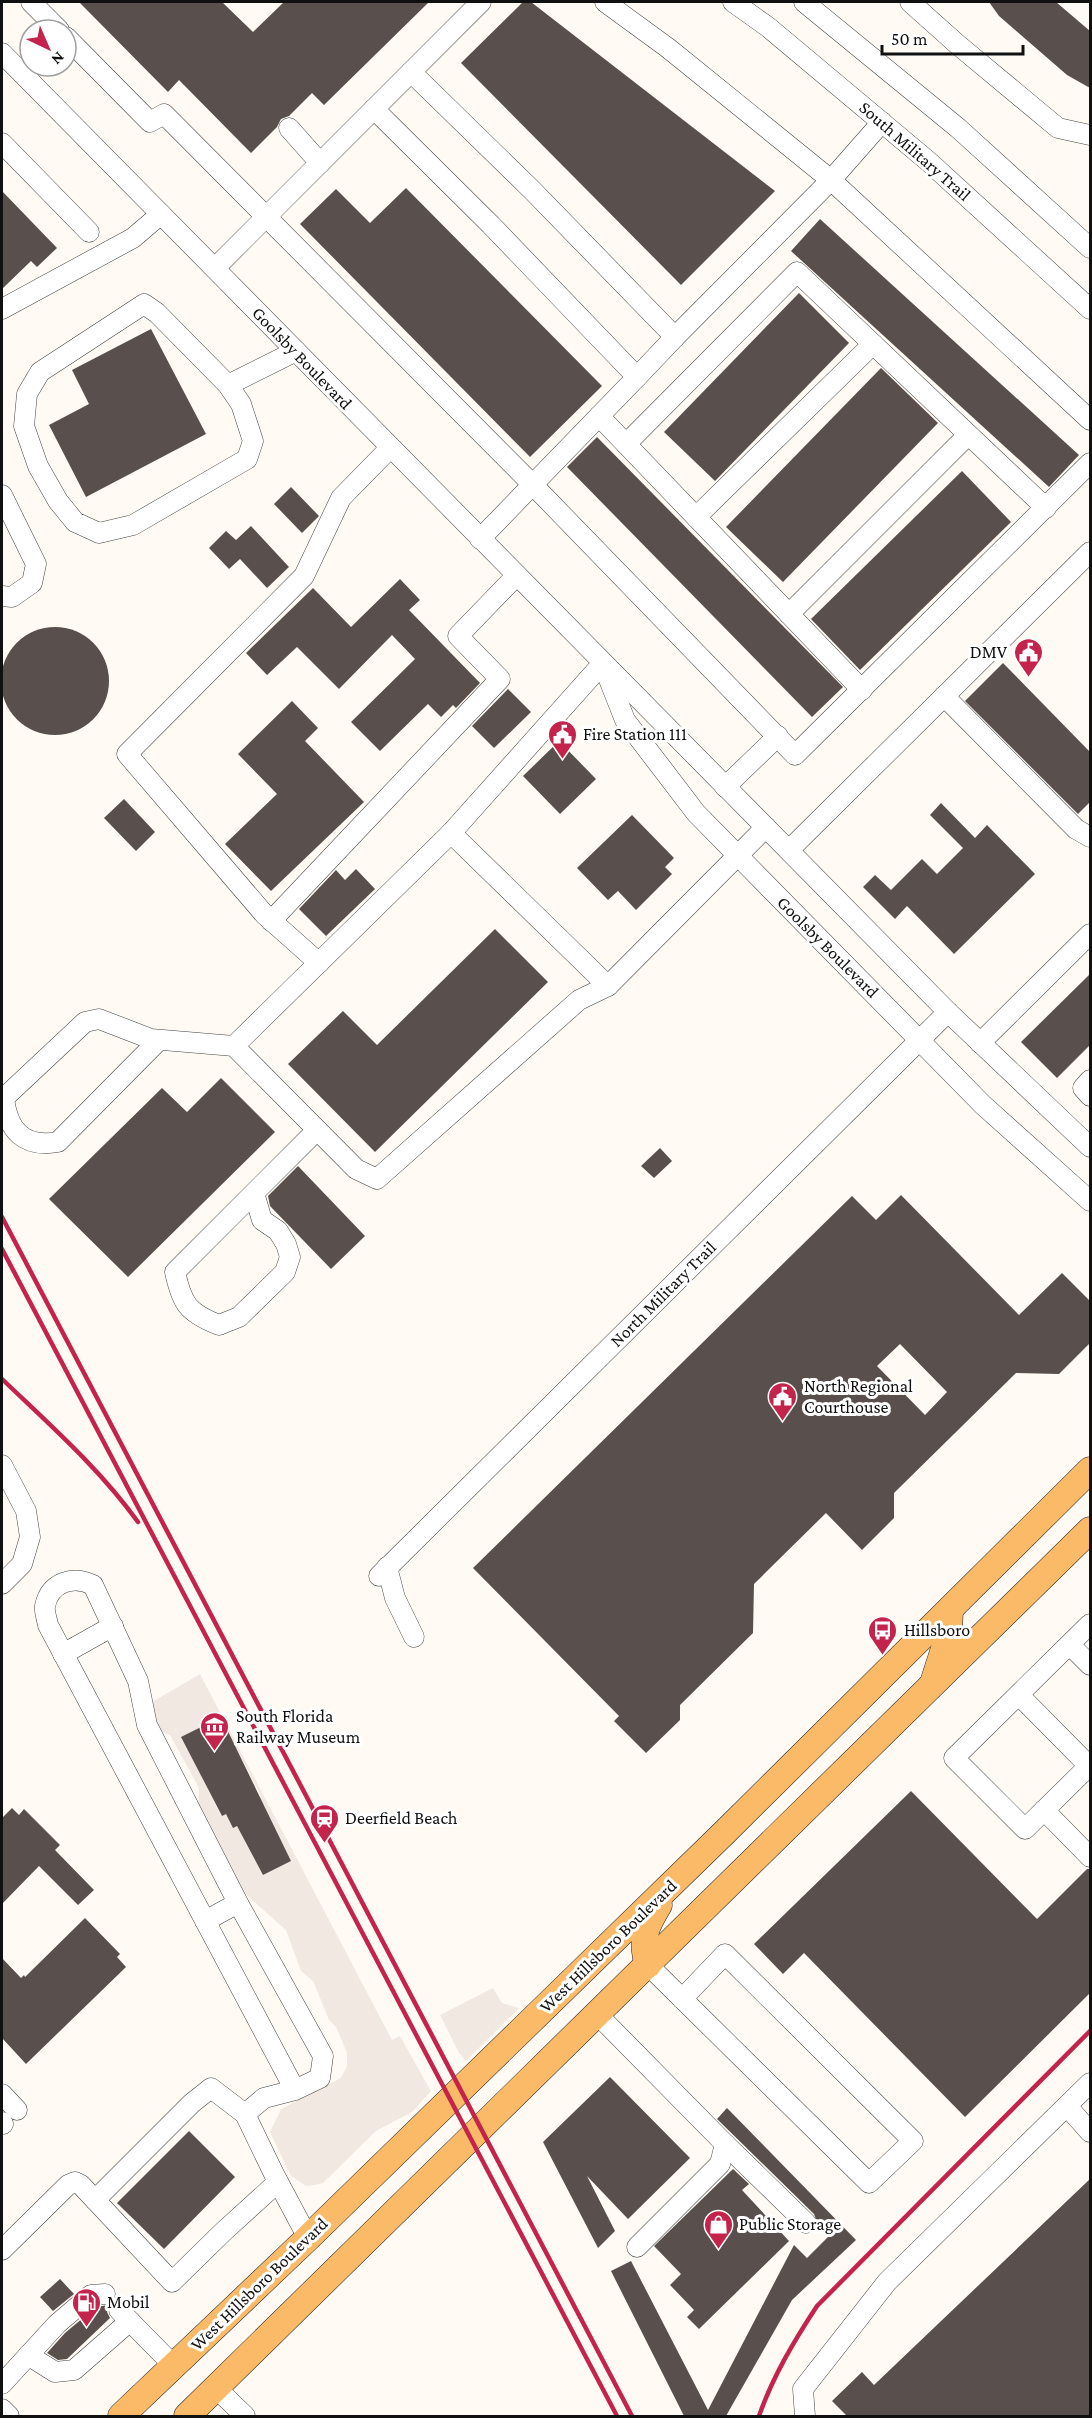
<svg xmlns="http://www.w3.org/2000/svg" width="1092" height="2418" viewBox="0 0 1092 2418" font-family="'Crimson Pro',serif">
  <rect width="100%" height="100%" fill="#fffbf4"/>
  <g fill="#f1e9e1" fill-rule="evenodd">
    <path d="M200,1674L392,2040L400,2036L431,2091L412,2112L376,2131L323,2183L315,2185L306,2186L291,2176L270,2132L281,2109L341,2078L347,2066V2053L336,2027L329,2020L313,1981L301,1971L286,1930L242,1891L198,1809L199,1788L170,1735L156,1730L152,1702ZM220,1717L261,1796L259,1798L291,1861L263,1875L237,1826L226,1814L221,1816L182,1737Z"/>
    <path d="M493,1988L502,2003L519,2008L466,2061L459,2053L440,2015Z"/>
  </g>
  <g fill="#594f4c" fill-rule="evenodd">
    <path d="M79,2H222L253,32L284,2H429L324,105L312,93L289,116L281,119L277,127L251,153L179,80L168,92Z"/>
    <path d="M523,2H531L775,191L681,285L461,63Z"/>
    <path d="M989,2H1056L1090,31V88L1067,75L999,16Z"/>
    <path d="M406,188L602,386L530,457L300,224L336,189L370,223Z"/>
    <path d="M2,191L57,248L37,267L31,261L2,289Z"/>
    <path d="M820,219L1079,455L1049,487L791,251Z"/>
    <path d="M799,293L849,343L715,481L664,432Z"/>
    <path d="M151,329L206,434L86,497L49,425L89,404L72,370Z"/>
    <path d="M881,368L938,423L783,582L726,527Z"/>
    <path d="M597,437L843,687L812,717L567,467Z"/>
    <path d="M962,471L1011,522L860,670L811,619Z"/>
    <path d="M291,487L319,516L302,533L274,504Z"/>
    <path d="M251,526L289,567L267,588L240,559L229,569L209,548L226,531L236,540Z"/>
    <path d="M400,579L420,600L409,610L480,683L456,708L453,705L441,717L428,704L380,751L351,722L415,659L392,635L339,689L297,647L267,675L246,653L313,588L351,627Z"/>
    <circle cx="55" cy="681" r="54"/>
    <path d="M1003,663L1090,752V802L1078,814L965,701Z"/>
    <path d="M508,689L531,712L494,748L472,726Z"/>
    <path d="M292,701L318,728L305,741L364,802L271,891L225,844L277,794L238,754Z"/>
    <path d="M559,741L596,779L560,814L523,776Z"/>
    <path d="M124,799L155,832L136,851L104,818Z"/>
    <path d="M941,803L975,838L987,825L1035,874L954,954L907,906L895,919L863,887L875,875L891,890L922,859L937,874L963,848L930,815Z"/>
    <path d="M632,815L674,858L665,867L672,874L636,910L618,891L608,900L577,868Z"/>
    <path d="M356,869L375,889L326,936L299,909L336,870L345,880Z"/>
    <path d="M495,929L548,982L375,1152L288,1064L343,1011L377,1045Z"/>
    <path d="M1090,974V1045L1057,1078L1021,1042Z"/>
    <path d="M221,1078L275,1132L128,1277L49,1199L162,1088L187,1112Z"/>
    <path d="M660,1148L672,1161L654,1178L641,1166Z"/>
    <path d="M298,1166L365,1236L331,1269L270,1206L268,1196Z"/>
    <path d="M901,1195L1019,1315L1062,1273L1090,1301V1343L1059,1374L1016,1373L894,1493V1518L862,1550L826,1513L754,1584L753,1633L680,1705V1720L646,1753L614,1721L619,1716L473,1568L852,1196L876,1220ZM900,1344L947,1392L925,1415L877,1366Z"/>
    <path d="M221,1717L291,1861L263,1875L237,1826L233,1828L226,1814L222,1816L181,1737Z"/>
    <path d="M911,1791L1037,1919L1087,1869H1090V1993L965,2117L804,1953L783,1974L754,1944Z"/>
    <path d="M12,1808L19,1815L24,1809L60,1845L55,1850L94,1890L78,1905L39,1866L2,1904V1818Z"/>
    <path d="M85,1918L120,1954L117,1957L126,1967L26,2064L2,2038V1958L21,1978L24,1975L25,1977Z"/>
    <path d="M610,2077L690,2158L628,2219L587,2176L615,2231L598,2248L543,2142Z"/>
    <path d="M727,2108L856,2240L792,2300L726,2416H684L611,2271L631,2261L708,2410L794,2245L807,2258L829,2236L818,2225L814,2214L717,2119Z"/>
    <path d="M189,2131L235,2177L164,2249L117,2203Z"/>
    <path d="M733,2169L749,2184L742,2190L789,2241L699,2329L687,2317L694,2310L670,2285L681,2274L654,2246Z"/>
    <path d="M1090,2179V2416H847L832,2401L862,2372L874,2385Z"/>
    <path d="M60,2279L74,2294L53,2311L40,2297Z"/>
    <path d="M108,2305L107,2312L110,2318L67,2359L58,2360L47,2353L65,2333L96,2307Z"/>
  </g>
  <g fill="none" stroke-linecap="round" stroke-linejoin="round">
    <defs>
      <g id="minor">
        <path d="M31,2L59,30"/>
        <path d="M605,2L668,48L831,180L882,122"/>
        <path d="M733,2L768,27L928,161L1090,309"/>
        <path d="M804,2L958,128L1090,248"/>
        <path d="M910,2L957,44L1058,128L1090,135"/>
        <path d="M66,37L150,122L164,114L533,485L795,755L1090,463"/>
        <path d="M2,53L948,1012L1090,1147"/>
        <path d="M411,72L532,190L675,337L831,180L1090,420"/>
        <path d="M374,109L491,225L637,377L675,337"/>
        <path d="M289,128L320,163"/>
        <path d="M2,143L89,232"/>
        <path d="M215,268L481,2"/>
        <path d="M2,309L133,238L161,214"/>
        <path d="M228,385L241,404L253,441L247,459L133,525L99,533L75,522L58,501L38,466L24,426L27,394L40,372L144,304L157,313L228,385L296,351"/>
        <path d="M599,416L862,690"/>
        <path d="M626,444L797,272L1046,508"/>
        <path d="M2,495L36,564L32,583L12,597L2,596"/>
        <path d="M696,517L873,344"/>
        <path d="M480,539L637,377"/>
        <path d="M789,614L968,435"/>
        <path d="M606,672L625,720L696,813L983,1105L1090,1201"/>
        <path d="M944,696L1076,829L1090,837"/>
        <path d="M725,787L778,736"/>
        <path d="M451,833L603,663"/>
        <path d="M789,850L1090,552"/>
        <path d="M271,921L500,679L458,636L516,576"/>
        <path d="M319,963L265,915L127,754L304,576L341,498L390,448"/>
        <path d="M159,1040L58,1142C24,1148 8,1131 4,1098L85,1022L99,1019L151,1039L234,1046L356,1169L377,1179L579,1000L608,986L766,827"/>
        <path d="M980,1043L1090,934"/>
        <path d="M234,1046L451,833L608,986"/>
        <path d="M1090,1080L1083,1088L1090,1096"/>
        <path d="M254,1193L262,1220L278,1231L286,1244L290,1257L285,1272L239,1317L219,1325C188,1313 182,1304 175,1272L317,1130"/>
        <path d="M2,1465L26,1511L30,1537L22,1564L2,1584"/>
        <path d="M387,1567L395,1598L414,1637"/>
        <path d="M379,1576L948,1012"/>
        <path d="M1070,1645L1090,1665"/>
        <path d="M63,1654L113,1626"/>
        <path d="M1019,1695L1089,1766L1025,1829L954,1758L1090,1624"/>
        <path d="M1044,1810L1090,1857"/>
        <path d="M205,1921L238,1903"/>
        <path d="M648,1965L869,2183L913,2141L725,1954L682,1999"/>
        <path d="M598,2015L725,2144L720,2164L637,2247"/>
        <path d="M295,2090L48,1625C47,1619 44,1611 45,1606C50,1582 73,1575 93,1585L138,1681L147,1725L238,1903L323,2056L320,2078L295,2090L264,2098L245,2114L275,2176L308,2238"/>
        <path d="M2,2094L17,2110"/>
        <path d="M1067,2106L1090,2132"/>
        <path d="M2,2122L3,2124"/>
        <path d="M725,2144L806,2223"/>
        <path d="M95,2200L192,2103L211,2088L245,2114"/>
        <path d="M2,2250L68,2185L75,2182L81,2185L172,2282L223,2232L278,2182"/>
        <path d="M119,2310L174,2366"/>
        <path d="M28,2355L55,2372L74,2370L130,2321"/>
        <path d="M2,2384L57,2324L91,2295L105,2294"/>
        <path d="M216,2388L245,2416"/>
        <path d="M2,2409L9,2416"/>
        <path d="M805,2416L803,2389L887,2282L1090,2083"/>
      </g>
      <g id="major">
        <path d="M933,1683L949,1633L950,1610"/>
        <path d="M648,1965C640,1939 645,1928 659,1905"/>
        <path d="M121,2416L308,2238L726,1831L1090,1470"/>
        <path d="M187,2416L1090,1530"/>
      </g>
    </defs>
    <use href="#minor" stroke="#434343" stroke-width="21"/>
    <use href="#major" stroke="#212121" stroke-width="27"/>
    <use href="#minor" stroke="#fff" stroke-width="20"/>
    <use href="#major" stroke="#faba68" stroke-width="26"/>
    <g stroke="#c4244b" stroke-width="4.5">
      <path d="M2,1217L632,2416"/>
      <path d="M2,1249L617,2416"/>
      <path d="M2,1379C50,1425 99,1468 138,1522"/>
      <path d="M759,2416C773,2376 794,2341 817,2306L1090,2031"/>
    </g>
  </g>
  <defs>
    <symbol id="civic-pin" viewBox="-11 -11 22 30"><path d="M0 17L-7.5 6A9.5 9.5 0 1 1 7.5 6Z" fill="#c4244b" stroke="#fff"/><path d="M-.6-6.5H3V-4.5H.6V-3L4-1V1h2V6H-6V1h2V-1L-.6-3ZM-1.2 2.5V6h2.4V2.5Z" fill="#fff"/></symbol>
    <symbol id="bus-pin" viewBox="-11 -11 22 30"><path d="M0 17L-7.5 6A9.5 9.5 0 1 1 7.5 6Z" fill="#c4244b" stroke="#fff"/><path d="M-5-6H5V4H4V6H2V4H-2V6H-4V4H-5ZM-3.5-4V0h7V-4ZM-3.5 1.2v1.5H-2V1.2ZM2 1.2v1.5H3.5V1.2Z" fill="#fff"/></symbol>
    <symbol id="museum-pin" viewBox="-11 -11 22 30"><path d="M0 17L-7.5 6A9.5 9.5 0 1 1 7.5 6Z" fill="#c4244b" stroke="#fff"/><path d="M0-6L6-3V-2H-6V-3ZM-5-1h2V3h-2ZM-1-1h2V3h-2ZM3-1h2V3H3ZM-6 4H6V6H-6Z" fill="#fff"/></symbol>
    <symbol id="station-pin" viewBox="-11 -11 22 30"><path d="M0 17L-7.5 6A9.5 9.5 0 1 1 7.5 6Z" fill="#c4244b" stroke="#fff"/><path d="M-3-6H3Q5-6 5-4V2Q5 4 3 4L4.5 6H3L1.5 4h-3L-3 6H-4.5L-3 4Q-5 4-5 2V-4Q-5-6-3-6ZM-3.5-4v3h7v-3ZM-3.5 1v1.5H-2V1ZM2 1v1.5H3.5V1Z" fill="#fff"/></symbol>
    <symbol id="shop-pin" viewBox="-11 -11 22 30"><path d="M0 17L-7.5 6A9.5 9.5 0 1 1 7.5 6Z" fill="#c4244b" stroke="#fff"/><path d="M-5-2.5h2.3a2.7 3.5 0 0 1 5.4 0H5L5.5 6h-11ZM-1.5-2.5h3a1.5 2.3 0 0 0-3 0Z" fill="#fff"/></symbol>
    <symbol id="fuel-pin" viewBox="-11 -11 22 30"><path d="M0 17L-7.5 6A9.5 9.5 0 1 1 7.5 6Z" fill="#c4244b" stroke="#fff"/><path d="M-5.5-6h7V0h2V4h1.3V-2.5L3-4.5l.8-.8L6-3V5H2.5V1h-1V6h-7ZM-4.2-4.7v3.2H.2V-4.7Z" fill="#fff"/></symbol>
  </defs>
  <g fill-rule="evenodd">
    <use href="#civic-pin" x="1012" y="636" width="33" height="45"/>
    <use href="#civic-pin" x="546" y="718" width="33" height="45"/>
    <use href="#civic-pin" x="766" y="1380" width="33" height="45"/>
    <use href="#bus-pin" x="866" y="1614" width="33" height="45"/>
    <use href="#museum-pin" x="198" y="1710" width="33" height="45"/>
    <use href="#station-pin" x="308" y="1802" width="33" height="45"/>
    <use href="#shop-pin" x="702" y="2208" width="33" height="45"/>
    <use href="#fuel-pin" x="70" y="2286" width="33" height="45"/>
  </g>
  <g text-anchor="middle" stroke-width="6" stroke-linejoin="round" paint-order="stroke">
    <g font-size="18" fill="#101010" stroke="#fff">
      <text transform="translate(915 151) rotate(41)" y="6">South Military Trail</text>
      <text transform="translate(302 358) rotate(46)" y="6">Goolsby Boulevard</text>
      <text transform="translate(828 947) rotate(45)" y="6">Goolsby Boulevard</text>
      <text transform="translate(663 1294) rotate(-45)" y="6">North Military Trail</text>
      <text transform="translate(608 1946) rotate(-44)" y="6">West Hillsboro Boulevard</text>
      <text transform="translate(259 2284) rotate(-44)" y="6">West Hillsboro Boulevard</text>
    </g>
    <g font-size="18" fill="#101010" stroke="#fff" text-anchor="start">
      <text x="1007" y="658" text-anchor="end">DMV</text>
      <text x="583" y="740">Fire Station 111</text>
      <text x="804" y="1392">North Regional<tspan x="804" dy="21">Courthouse</tspan></text>
      <text x="904" y="1636">Hillsboro</text>
      <text x="236" y="1722">South Florida<tspan x="236" dy="21">Railway Museum</tspan></text>
      <text x="345" y="1824">Deerfield Beach</text>
      <text x="739" y="2230">Public Storage</text>
      <text x="107" y="2308">Mobil</text>
    </g>
  </g>
  <rect width="1092" height="2418" fill="none" stroke="#101010" stroke-width="6"/>
  <g transform="translate(48 48) rotate(136)"><circle r="28" fill="#ffffff" stroke="#9f9f9f" stroke-width="1.5"/>
  <path d="M0-4.5L10 22L0 15L-10 22Z" fill="#c4244b"/>
  <text y="-9" font-size="16" font-weight="bold" text-anchor="middle" fill="#101010">N</text>
  </g>
  <path d="M882 45v9h141v-9" fill="none" stroke="#101010" stroke-width="3"/>
  <text x="891" y="45" font-size="18" fill="#101010" stroke="#ffffff" stroke-width="4.5" paint-order="stroke">50 m</text>
</svg>
